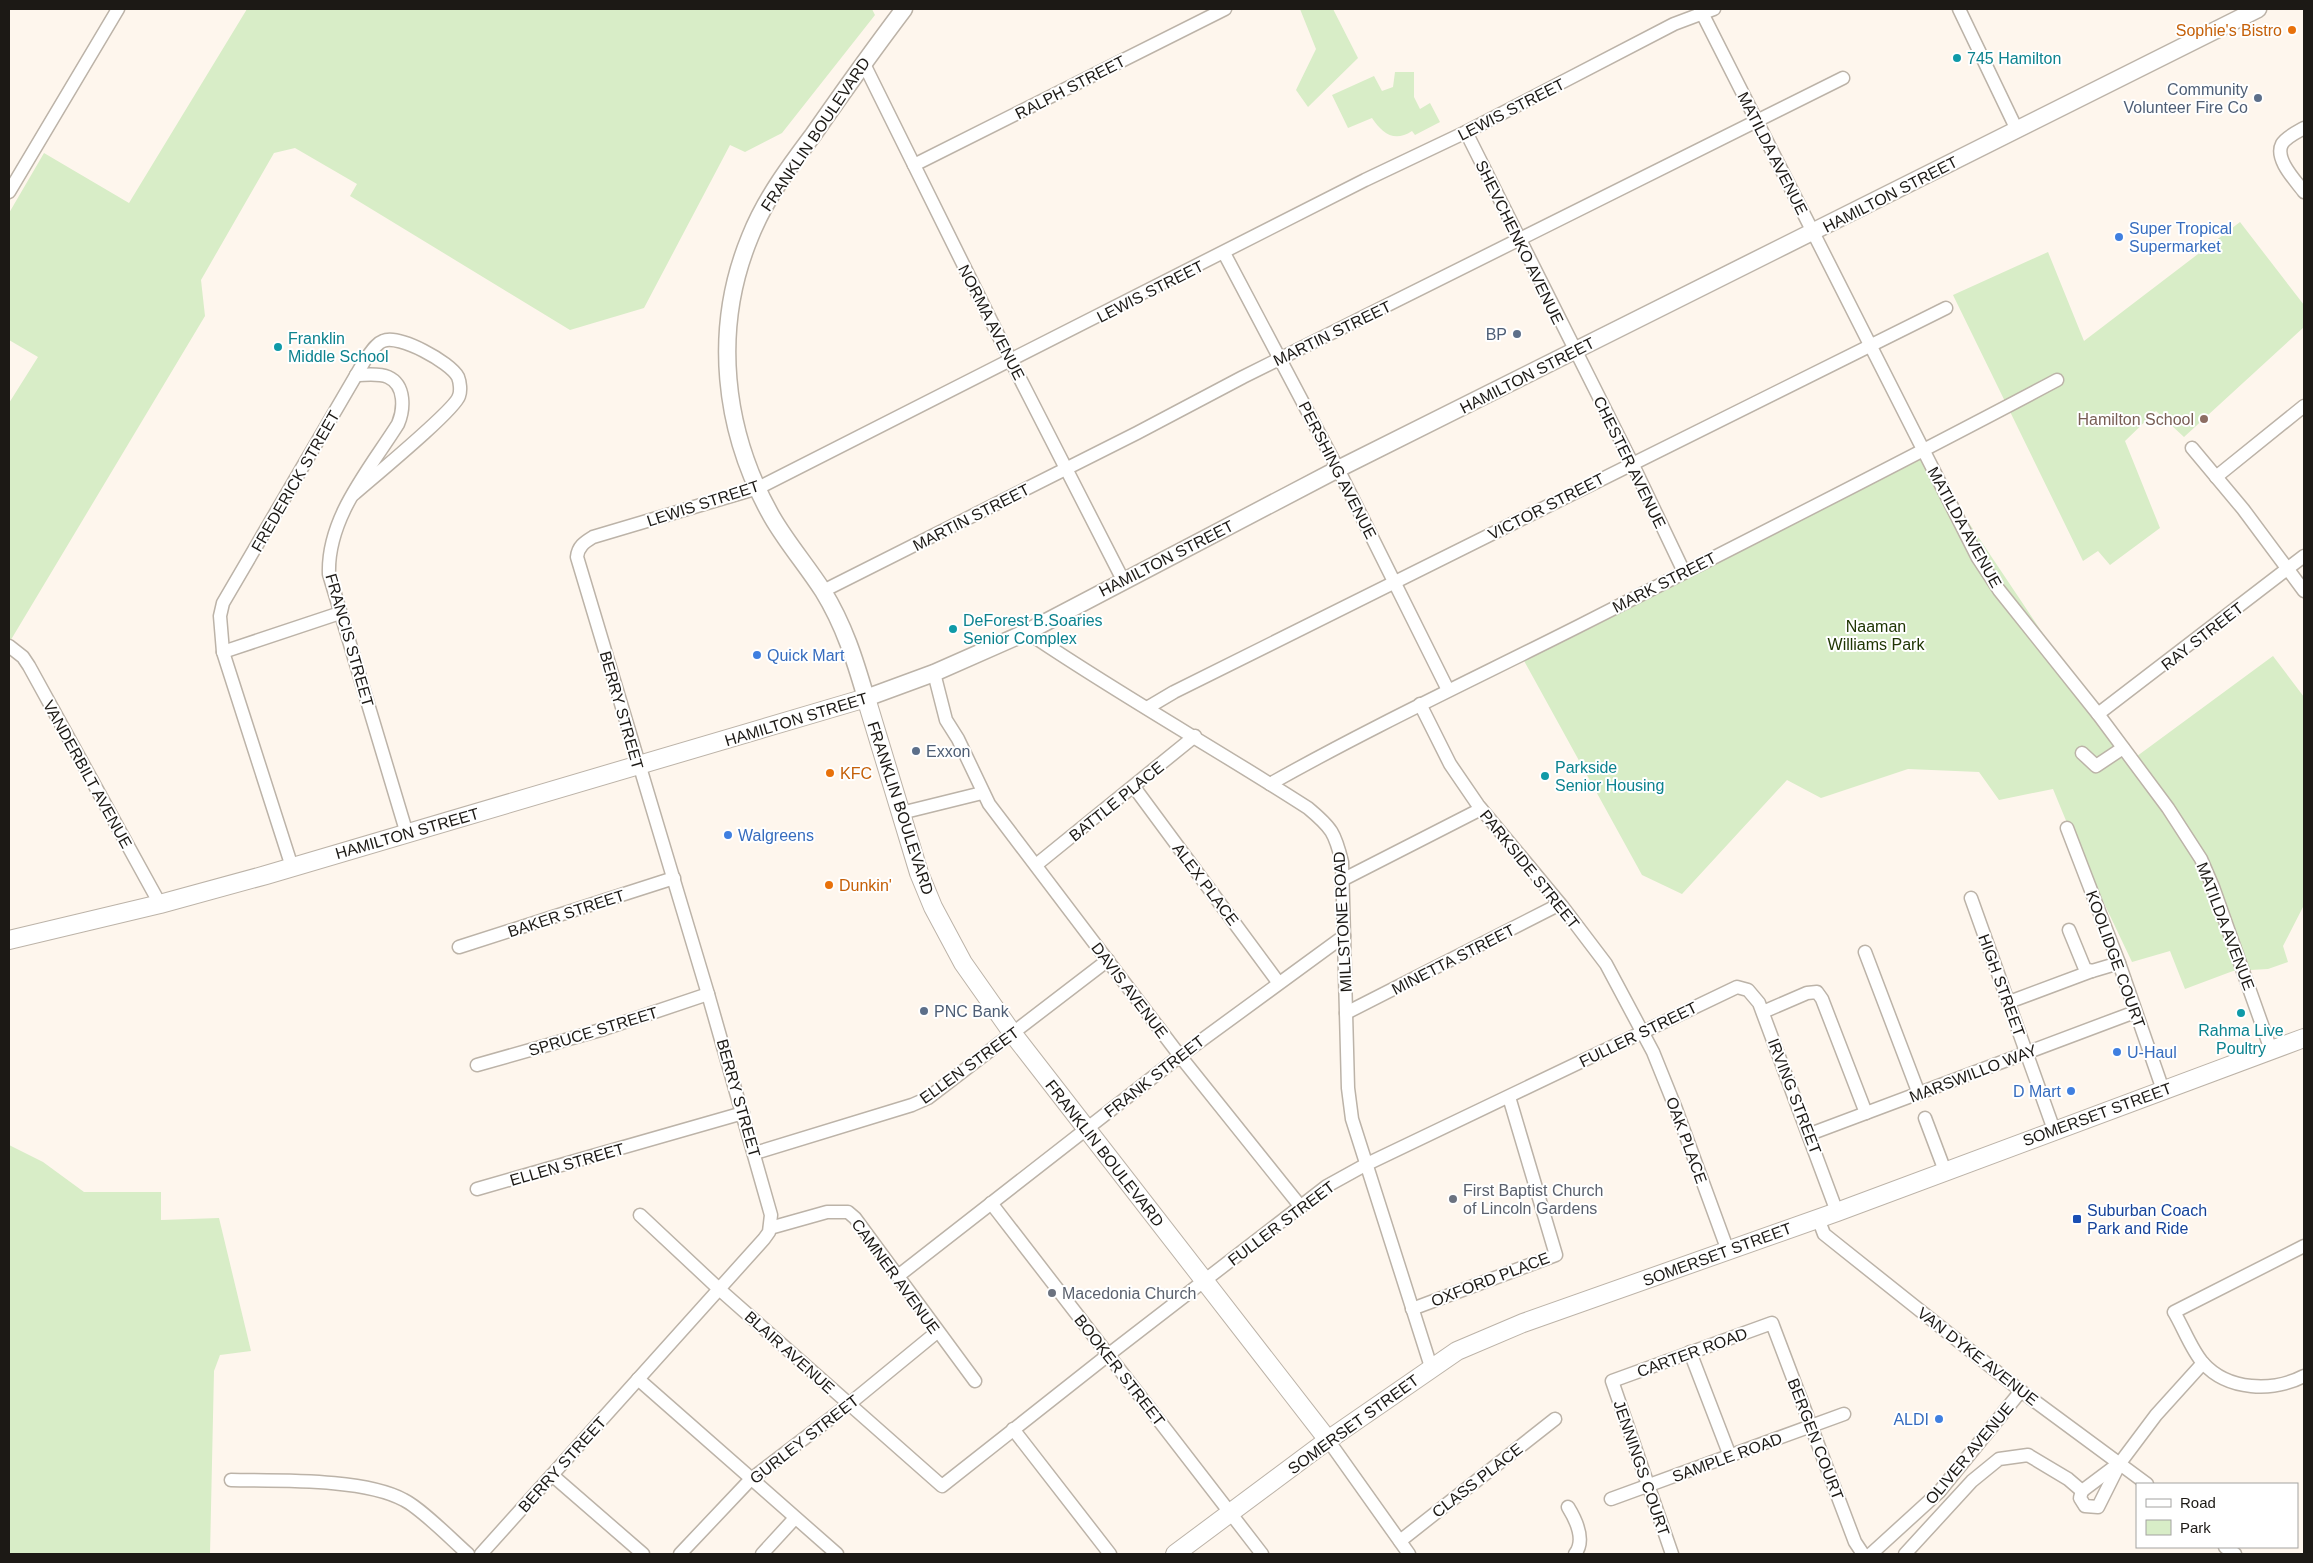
<svg xmlns="http://www.w3.org/2000/svg" width="2313" height="1563" viewBox="0 0 2313 1563" font-family="Helvetica,sans-serif">
  <rect width="100%" height="100%" fill="#fef6ed"/>
  <g fill="#d8edc7">
    <path d="M247,9H872L875,15L782,133L745,152L730,145L644,308L570,330L350,196L357,184L295,148L274,153L201,280L205,316L9,643V403L38,357L9,340V213L44,153L129,203Z"/>
    <path d="M1300,9H1333L1358,58L1308,107L1296,90L1316,49Z"/>
    <path d="M1395,72H1414V97L1420,109L1430,103L1440,122L1415,135L1412,131C1394,143 1382,133 1372,118L1348,128L1332,95L1374,76L1382,91L1393,87Z"/>
    <path d="M2240,222L2304,305V327L2184,437L2156,411L2125,441L2160,528L2110,565L2098,551L2083,561L1953,295L2048,252L2084,341Z"/>
    <path d="M1924,456L2129,762L2273,656L2304,697V905L2283,946L2288,962L2268,969L2233,971L2185,989L2170,951L2132,962L2074,840L2053,789L1999,800L1979,772L1908,769L1821,798L1787,780L1682,894L1642,875L1522,657Z"/>
    <path d="M9,1145L43,1162L84,1192H161V1220L219,1218L251,1351L220,1355L214,1371L210,1554H9Z"/>
  </g>
  <g fill="none" stroke-linecap="round" stroke-linejoin="round">
    <defs>
      <g id="minor">
        <path d="M1700,9L1978,558L1999,590L2098,714L2168,808L2201,859L2213,887L2271,1050"/>
        <path d="M1959,9L2017,130"/>
        <path d="M863,62L1011,361L1123,580"/>
        <path d="M2304,128C2297,132 2286,137 2282,144C2274,159 2296,181 2304,192"/>
        <path d="M1466,132L1632,463L1684,572"/>
        <path d="M914,165L1225,9"/>
        <path d="M9,192L118,9"/>
        <path d="M1224,253L1338,469L1448,690"/>
        <path d="M356,375C366,375 379,373 388,377C406,385 404,410 398,424C369,470 327,518 329,574L407,834"/>
        <path d="M2192,448L2243,509L2304,591"/>
        <path d="M2216,477L2304,406"/>
        <path d="M823,591L1137,433L1243,377L1843,78"/>
        <path d="M1027,632C1118,694 1215,748 1308,808C1332,828 1335,833 1342,862L1348,1088L1352,1119L1431,1367"/>
        <path d="M9,646L23,657L29,666L160,904"/>
        <path d="M223,652L340,613"/>
        <path d="M934,673L946,720L958,739L989,804L1180,1056L1301,1207"/>
        <path d="M1420,704L1450,764L1478,805L1562,906L1606,964L1653,1052L1676,1109L1728,1251"/>
        <path d="M1147,708L1174,692L1946,308"/>
        <path d="M2098,714L2304,556"/>
        <path d="M2082,753L2096,766L2123,748"/>
        <path d="M1270,784C1371,727 1476,678 1579,626C1739,545 1899,464 2057,380"/>
        <path d="M1134,787L1278,982"/>
        <path d="M901,813L982,793"/>
        <path d="M2067,828L2119,963L2163,1090"/>
        <path d="M1036,865L1195,736"/>
        <path d="M292,867L223,652L220,616L223,603L365,360C370,354 375,344 383,341C399,334 450,362 458,377C460,382 461,391 459,396C455,410 371,479 354,494"/>
        <path d="M1342,880L1481,809"/>
        <path d="M1971,898L2054,1130"/>
        <path d="M2069,930L2085,969L2092,971L2119,963"/>
        <path d="M459,947L674,878"/>
        <path d="M1865,952L1919,1094"/>
        <path d="M2009,1002L2092,971"/>
        <path d="M1763,1012L1807,993L1817,992L1822,999L1866,1113"/>
        <path d="M1346,1013L1560,904"/>
        <path d="M477,1065L604,1029L708,994"/>
        <path d="M1925,1118L1945,1171"/>
        <path d="M1810,1134L2135,1012"/>
        <path d="M755,1153L912,1105L928,1098L1108,960"/>
        <path d="M477,1189L743,1113"/>
        <path d="M991,1203L1262,1554"/>
        <path d="M640,1215L719,1289L942,1486L1108,1355L1327,1186L1365,1165L1737,987L1748,990L1759,1003L1837,1212"/>
        <path d="M1818,1218L1824,1234L2021,1391L2147,1484"/>
        <path d="M770,1228L827,1212H848L855,1218L975,1381"/>
        <path d="M2304,1246L2174,1312C2183,1327 2192,1351 2203,1363C2228,1391 2273,1392 2304,1376"/>
        <path d="M898,1276L1180,1056L1344,936"/>
        <path d="M1412,1309L1556,1255L1509,1097"/>
        <path d="M1690,1352L1730,1456"/>
        <path d="M638,1379L837,1554"/>
        <path d="M1013,1429L1110,1554"/>
        <path d="M1328,1440L1409,1554"/>
        <path d="M552,1475L643,1554"/>
        <path d="M231,1480C278,1481 364,1478 404,1500C422,1509 452,1540 468,1554"/>
        <path d="M2082,1491L2080,1498L2085,1506L2098,1507L2120,1463L2156,1415L2203,1363"/>
        <path d="M2082,1491L2118,1464"/>
        <path d="M1611,1499L1844,1414"/>
        <path d="M1568,1507C1576,1520 1586,1540 1575,1554"/>
        <path d="M1400,1541L1555,1419"/>
        <path d="M2225,1547L2235,1554"/>
        <path d="M481,1554L764,1239L769,1232L771,1215L708,994L577,557C578,546 585,542 593,537L758,488L1365,180L1466,132L1674,24L1714,9"/>
        <path d="M680,1554L750,1480L848,1405L937,1332"/>
        <path d="M762,1554L795,1518"/>
        <path d="M1672,1554L1612,1381L1772,1323L1855,1542L1863,1554"/>
        <path d="M1871,1554L1939,1492L2021,1391"/>
        <path d="M1905,1554L1972,1481L1999,1459L2028,1455L2068,1479L2082,1491"/>
      </g>
      <path id="tertiary" d="M904,9C873,50 843,92 813,135C789,167 765,199 750,237C712,329 723,431 772,517C787,543 807,566 823,591C844,625 855,660 866,698L934,673L1027,632L1338,469L2258,9"/>
      <g id="secondary">
        <path d="M9,940L160,904L266,875L866,698L919,873L933,907L963,963L1013,1034L1328,1440"/>
        <path d="M1175,1554L1328,1440L1457,1351L1523,1323L1837,1212L2304,1038"/>
      </g>
    </defs>
    <use href="#minor" stroke="#bcb3a8" stroke-width="15"/>
    <use href="#tertiary" stroke="#bcb3a8" stroke-width="19"/>
    <use href="#secondary" stroke="#bcb3a8" stroke-width="20"/>
    <use href="#minor" stroke="#fff" stroke-width="12"/>
    <use href="#tertiary" stroke="#fff" stroke-width="16"/>
    <use href="#secondary" stroke="#fff" stroke-width="18"/>
  </g>
  <g fill="#e8710a" stroke="#fff" stroke-width="2">
    <circle cx="2292" cy="30" r="5"/>
    <circle cx="830" cy="773" r="5"/>
    <circle cx="829" cy="885" r="5"/>
  </g>
  <g fill="#0f9aa8" stroke="#fff" stroke-width="2">
    <circle cx="1957" cy="58" r="5"/>
    <circle cx="278" cy="347" r="5"/>
    <circle cx="953" cy="629" r="5"/>
    <circle cx="1545" cy="776" r="5"/>
    <circle cx="2241" cy="1013" r="5"/>
  </g>
  <g fill="#5c6f8a" stroke="#fff" stroke-width="2">
    <circle cx="2258" cy="98" r="5"/>
    <circle cx="1517" cy="334" r="5"/>
    <circle cx="916" cy="751" r="5"/>
    <circle cx="924" cy="1011" r="5"/>
  </g>
  <g fill="#3f7fe0" stroke="#fff" stroke-width="2">
    <circle cx="2119" cy="237" r="5"/>
    <circle cx="757" cy="655" r="5"/>
    <circle cx="728" cy="835" r="5"/>
    <circle cx="2117" cy="1052" r="5"/>
    <circle cx="2071" cy="1091" r="5"/>
    <circle cx="1939" cy="1419" r="5"/>
  </g>
  <circle fill="#8d6e63" stroke="#fff" stroke-width="2" cx="2204" cy="419" r="5"/>
  <g fill="#6b7280" stroke="#fff" stroke-width="2">
    <circle cx="1453" cy="1199" r="5"/>
    <circle cx="1052" cy="1293" r="5"/>
  </g>
  <rect fill="#1a4fb4" stroke="#fff" stroke-width="2" x="2072" y="1214" width="10" height="10" rx="2.5"/>
  <g text-anchor="middle" stroke-width="4" stroke-linejoin="round" paint-order="stroke">
    <g font-size="16" fill="#c56008" stroke="#fff" text-anchor="start">
      <text x="2282" y="36" text-anchor="end">Sophie's Bistro</text>
      <text x="840" y="779">KFC</text>
      <text x="839" y="891">Dunkin'</text>
    </g>
    <g font-size="16" fill="#0d838f" stroke="#fff" text-anchor="start">
      <text x="1967" y="64">745 Hamilton</text>
      <text x="288" y="344">Franklin<tspan x="288" dy="18">Middle School</tspan></text>
      <text x="963" y="626">DeForest B.Soaries<tspan x="963" dy="18">Senior Complex</tspan></text>
      <text x="1555" y="773">Parkside<tspan x="1555" dy="18">Senior Housing</tspan></text>
      <text x="2241" y="1036" text-anchor="middle">Rahma Live<tspan x="2241" dy="18">Poultry</tspan></text>
    </g>
    <g font-size="16" fill="#1c1915" stroke="#fff">
      <text transform="translate(1070 87) rotate(-27)" y="6">RALPH STREET</text>
      <text transform="translate(1511 109) rotate(-27)" y="6">LEWIS STREET</text>
      <text transform="translate(815 134) rotate(-56)" y="6">FRANKLIN BOULEVARD</text>
      <text transform="translate(1773 153) rotate(63)" y="6">MATILDA AVENUE</text>
      <text transform="translate(1890 194) rotate(-27)" y="6">HAMILTON STREET</text>
      <text transform="translate(1520 242) rotate(64)" y="6">SHEVCHENKO AVENUE</text>
      <text transform="translate(1150 291) rotate(-27)" y="6">LEWIS STREET</text>
      <text transform="translate(992 322) rotate(63)" y="6">NORMA AVENUE</text>
      <text transform="translate(1332 333) rotate(-26)" y="6">MARTIN STREET</text>
      <text transform="translate(1527 375) rotate(-27)" y="6">HAMILTON STREET</text>
      <text transform="translate(1630 462) rotate(64)" y="6">CHESTER AVENUE</text>
      <text transform="translate(1338 470) rotate(63)" y="6">PERSHING AVENUE</text>
      <text transform="translate(295 481) rotate(-60)" y="6">FREDERICK STREET</text>
      <text transform="translate(703 503) rotate(-18)" y="6">LEWIS STREET</text>
      <text transform="translate(1546 506) rotate(-27)" y="6">VICTOR STREET</text>
      <text transform="translate(971 517) rotate(-27)" y="6">MARTIN STREET</text>
      <text transform="translate(1965 527) rotate(61)" y="6">MATILDA AVENUE</text>
      <text transform="translate(1166 558) rotate(-27)" y="6">HAMILTON STREET</text>
      <text transform="translate(1664 582) rotate(-27)" y="6">MARK STREET</text>
      <text transform="translate(2202 636) rotate(-38)" y="6">RAY STREET</text>
      <text transform="translate(350 640) rotate(74)" y="6">FRANCIS STREET</text>
      <text transform="translate(622 710) rotate(74)" y="6">BERRY STREET</text>
      <text transform="translate(796 719) rotate(-17)" y="6">HAMILTON STREET</text>
      <text transform="translate(88 774) rotate(61)" y="6">VANDERBILT AVENUE</text>
      <text transform="translate(1116 801) rotate(-39)" y="6">BATTLE PLACE</text>
      <text transform="translate(901 808) rotate(72)" y="6">FRANKLIN BOULEVARD</text>
      <text transform="translate(407 833) rotate(-16)" y="6">HAMILTON STREET</text>
      <text transform="translate(1530 869) rotate(51)" y="6">PARKSIDE STREET</text>
      <text transform="translate(1206 884) rotate(53)" y="6">ALEX PLACE</text>
      <text transform="translate(566 913) rotate(-18)" y="6">BAKER STREET</text>
      <text transform="translate(1342 922) rotate(-93)" y="6">MILLSTONE ROAD</text>
      <text transform="translate(2226 926) rotate(69)" y="6">MATILDA AVENUE</text>
      <text transform="translate(1453 959) rotate(-27)" y="6">MINETTA STREET</text>
      <text transform="translate(2116 959) rotate(70)" y="6">KOOLIDGE COURT</text>
      <text transform="translate(2002 985) rotate(70)" y="6">HIGH STREET</text>
      <text transform="translate(1130 990) rotate(53)" y="6">DAVIS AVENUE</text>
      <text transform="translate(593 1031) rotate(-17)" y="6">SPRUCE STREET</text>
      <text transform="translate(1638 1034) rotate(-26)" y="6">FULLER STREET</text>
      <text transform="translate(969 1065) rotate(-36)" y="6">ELLEN STREET</text>
      <text transform="translate(1973 1073) rotate(-21)" y="6">MARSWILLO WAY</text>
      <text transform="translate(1154 1076) rotate(-38)" y="6">FRANK STREET</text>
      <text transform="translate(1795 1096) rotate(69)" y="6">IRVING STREET</text>
      <text transform="translate(739 1098) rotate(74)" y="6">BERRY STREET</text>
      <text transform="translate(2097 1114) rotate(-20)" y="6">SOMERSET STREET</text>
      <text transform="translate(1687 1140) rotate(70)" y="6">OAK PLACE</text>
      <text transform="translate(1105 1153) rotate(52)" y="6">FRANKLIN BOULEVARD</text>
      <text transform="translate(567 1164) rotate(-16)" y="6">ELLEN STREET</text>
      <text transform="translate(1281 1223) rotate(-37)" y="6">FULLER STREET</text>
      <text transform="translate(1717 1254) rotate(-20)" y="6">SOMERSET STREET</text>
      <text transform="translate(896 1276) rotate(54)" y="6">CAMNER AVENUE</text>
      <text transform="translate(1490 1279) rotate(-21)" y="6">OXFORD PLACE</text>
      <text transform="translate(790 1352) rotate(42)" y="6">BLAIR AVENUE</text>
      <text transform="translate(1692 1352) rotate(-20)" y="6">CARTER ROAD</text>
      <text transform="translate(1978 1356) rotate(38)" y="6">VAN DYKE AVENUE</text>
      <text transform="translate(1120 1370) rotate(52)" y="6">BOOKER STREET</text>
      <text transform="translate(1353 1424) rotate(-36)" y="6">SOMERSET STREET</text>
      <text transform="translate(804 1439) rotate(-38)" y="6">GURLEY STREET</text>
      <text transform="translate(1816 1439) rotate(69)" y="6">BERGEN COURT</text>
      <text transform="translate(1969 1453) rotate(-50)" y="6">OLIVER AVENUE</text>
      <text transform="translate(1727 1457) rotate(-20)" y="6">SAMPLE ROAD</text>
      <text transform="translate(562 1464) rotate(-48)" y="6">BERRY STREET</text>
      <text transform="translate(1642 1468) rotate(71)" y="6">JENNINGS COURT</text>
      <text transform="translate(1477 1480) rotate(-38)" y="6">CLASS PLACE</text>
    </g>
    <g font-size="16" fill="#4e5e75" stroke="#fff" text-anchor="end">
      <text x="2248" y="95">Community<tspan x="2248" dy="18">Volunteer Fire Co</tspan></text>
      <text x="1507" y="340">BP</text>
      <text x="926" y="757" text-anchor="start">Exxon</text>
      <text x="934" y="1017" text-anchor="start">PNC Bank</text>
    </g>
    <g font-size="16" fill="#366cbe" stroke="#fff" text-anchor="start">
      <text x="2129" y="234">Super Tropical<tspan x="2129" dy="18">Supermarket</tspan></text>
      <text x="767" y="661">Quick Mart</text>
      <text x="738" y="841">Walgreens</text>
      <text x="2127" y="1058">U-Haul</text>
      <text x="2061" y="1097" text-anchor="end">D Mart</text>
      <text x="1929" y="1425" text-anchor="end">ALDI</text>
    </g>
    <g font-size="16" fill="#785e54" stroke="#fff" text-anchor="end">
      <text x="2194" y="425">Hamilton School</text>
    </g>
    <g font-size="16" fill="#203604" stroke="#fff">
      <text x="1876" y="632">Naaman<tspan x="1876" dy="18">Williams Park</tspan></text>
    </g>
    <g font-size="16" fill="#5b616d" stroke="#fff" text-anchor="start">
      <text x="1463" y="1196">First Baptist Church<tspan x="1463" dy="18">of Lincoln Gardens</tspan></text>
      <text x="1062" y="1299">Macedonia Church</text>
    </g>
    <g font-size="16" fill="#164399" stroke="#fff" text-anchor="start">
      <text x="2087" y="1216">Suburban Coach<tspan x="2087" dy="18">Park and Ride</tspan></text>
    </g>
  </g>
  <rect width="2313" height="1563" fill="none" stroke="#1c1915" stroke-width="20"/>
  <rect x="2136" y="1483" width="162" height="65" fill="#ffffff" stroke="#a4a3a1"/>
  <rect x="2146" y="1499" width="25" height="8" fill="#ffffff" stroke="#a4a3a1"/>
  <text x="2180" y="1508" font-size="15" fill="#1c1915">Road</text>
  <rect x="2146" y="1520" width="25" height="15" fill="#d8edc7" stroke="#a4a3a1"/>
  <text x="2180" y="1533" font-size="15" fill="#1c1915">Park</text>
</svg>
